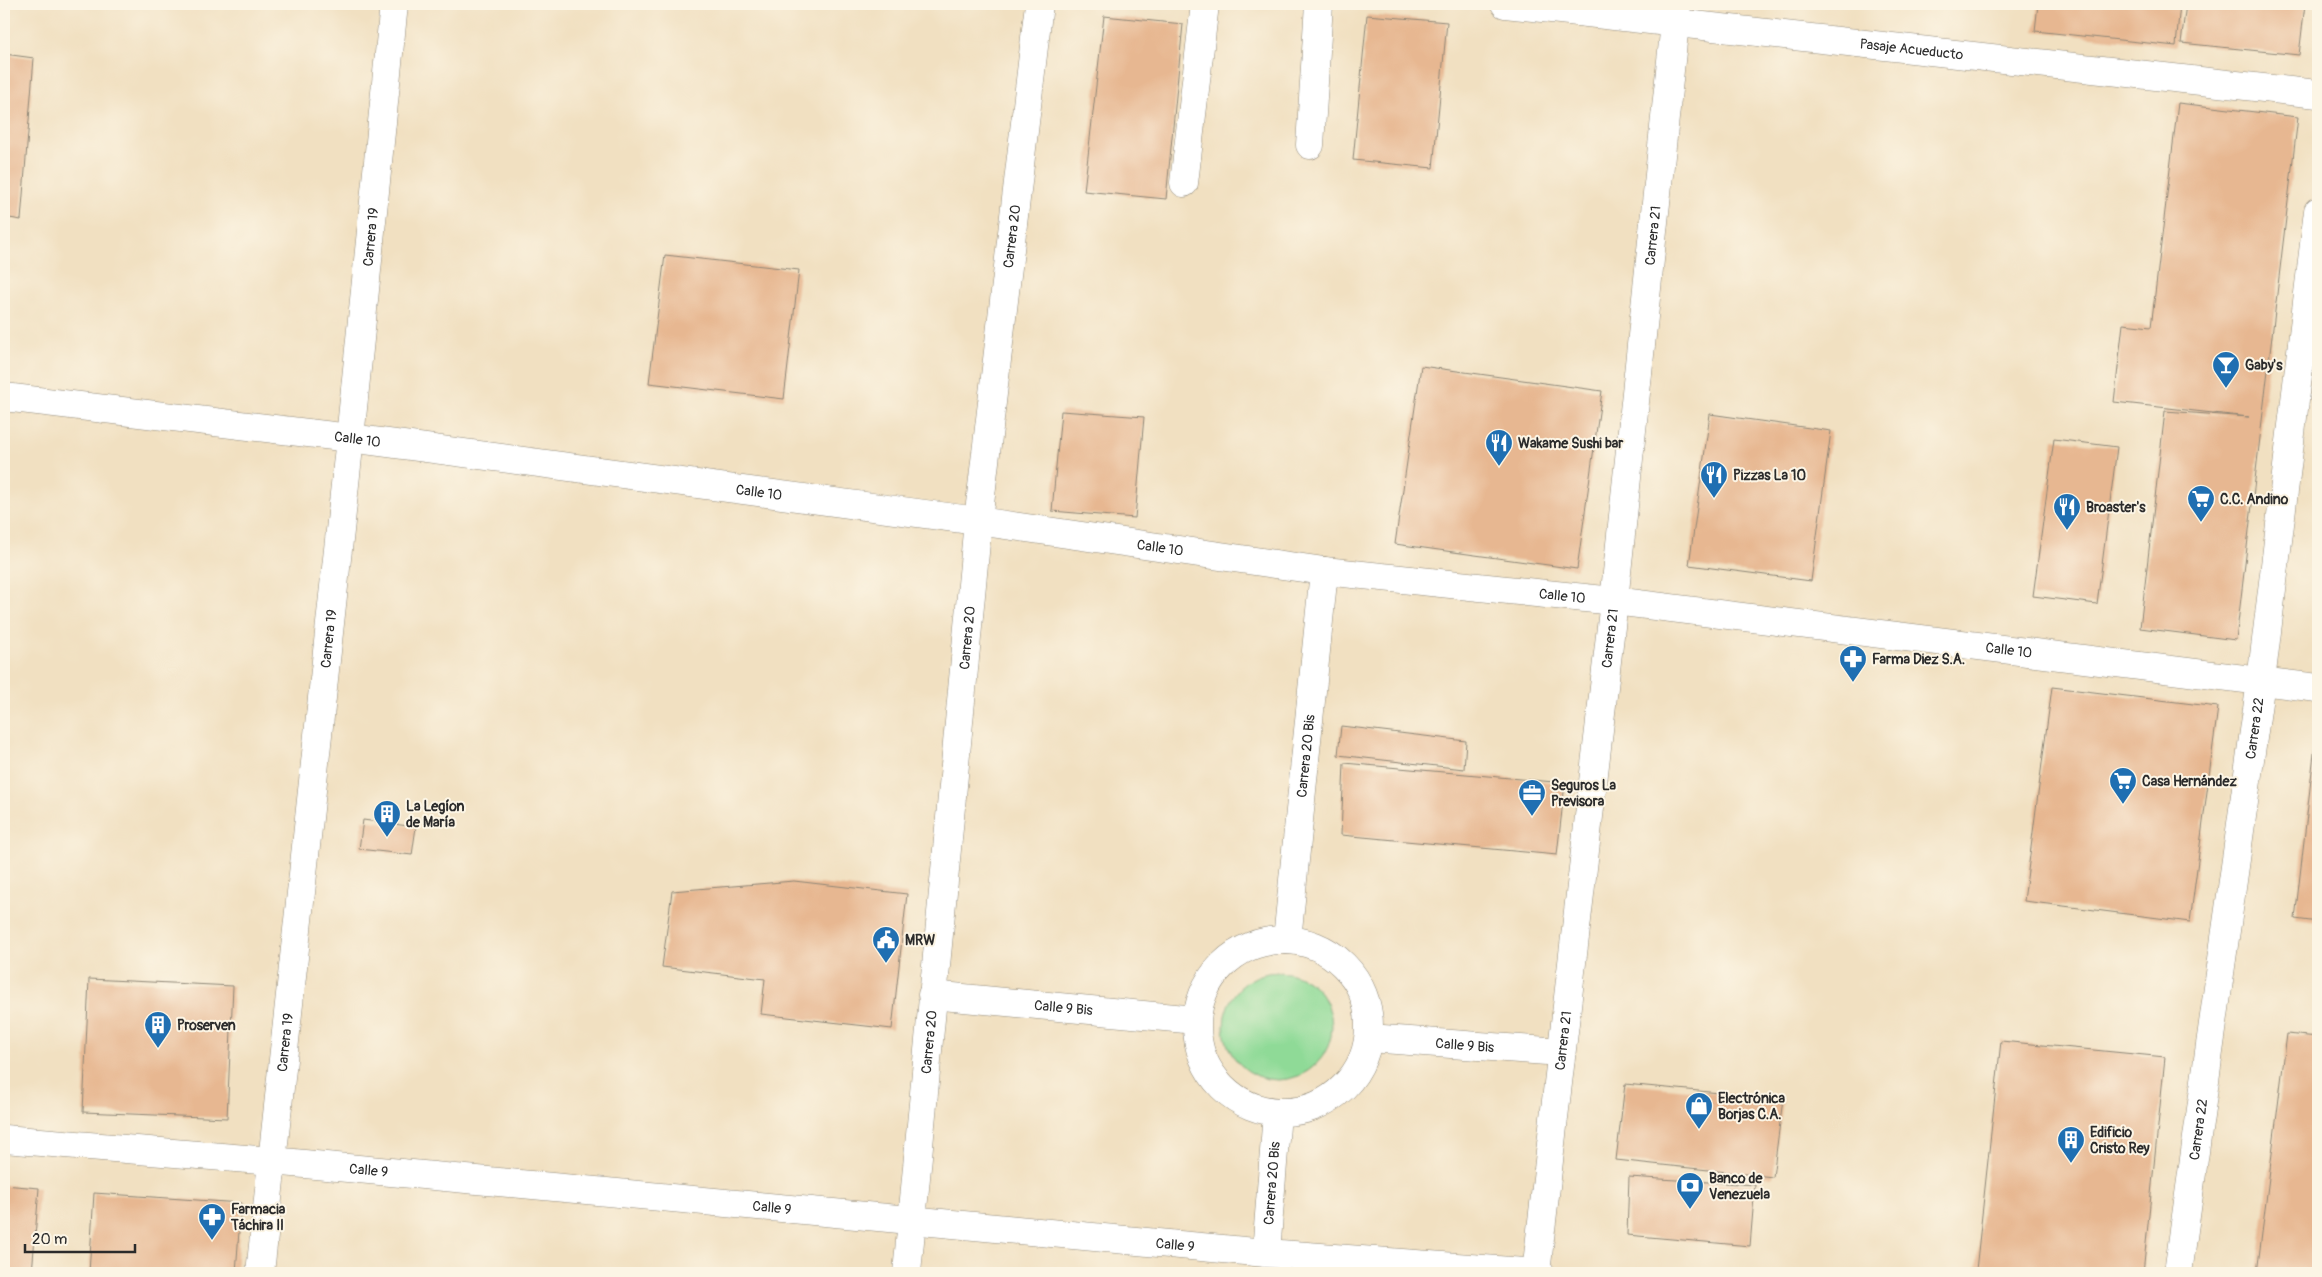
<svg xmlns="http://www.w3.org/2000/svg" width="2322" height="1277" viewBox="0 0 2322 1277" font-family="Pangolin,sans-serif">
  <rect width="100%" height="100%" fill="#fcf5e5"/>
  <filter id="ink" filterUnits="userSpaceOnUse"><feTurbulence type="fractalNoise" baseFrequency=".02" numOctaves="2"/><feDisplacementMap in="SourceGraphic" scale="10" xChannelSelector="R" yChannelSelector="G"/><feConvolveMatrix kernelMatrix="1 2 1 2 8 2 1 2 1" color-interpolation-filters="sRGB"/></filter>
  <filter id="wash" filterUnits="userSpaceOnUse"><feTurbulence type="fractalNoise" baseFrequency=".0096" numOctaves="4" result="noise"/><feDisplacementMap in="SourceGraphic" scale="20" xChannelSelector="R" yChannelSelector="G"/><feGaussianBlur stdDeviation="1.12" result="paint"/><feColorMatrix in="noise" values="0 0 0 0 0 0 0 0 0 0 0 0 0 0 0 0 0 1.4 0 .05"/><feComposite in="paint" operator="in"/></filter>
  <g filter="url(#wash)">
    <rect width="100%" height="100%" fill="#f1e0c1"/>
    <circle fill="#8fda97" stroke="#5d8261" cx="1278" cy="1026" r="54"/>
    <g id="blocks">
      <g fill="#e7b791">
        <path d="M2038,4H2180L2176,46L2035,31Z"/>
        <path d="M2186,4H2305L2299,55L2181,43Z"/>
        <path d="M1367,15L1447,22L1433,168L1353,160Z"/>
        <path d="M1104,16L1183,24L1166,199L1084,191Z"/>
        <path d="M4,54L34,58L21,220L4,217Z"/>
        <path d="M2178,103L2298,117L2236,640L2140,628L2165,411L2249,417L2114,402L2123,324L2151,327Z"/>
        <path d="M665,255L799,270L784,399L649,383Z"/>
        <path d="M1421,366L1602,391L1577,569L1395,544Z"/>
        <path d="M1061,411L1144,417L1135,518L1052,511Z"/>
        <path d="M1710,414L1831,431L1811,581L1689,565Z"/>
        <path d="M2054,439L2117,447L2097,604L2033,596Z"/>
        <path d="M2052,687L2218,707L2190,922L2024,901Z"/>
        <path d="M1341,726L1466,741L1464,769L1338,755Z"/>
        <path d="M2316,736H2318V922L2295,919Z"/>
        <path d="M1344,763L1565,783L1557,855L1341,835Z"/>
        <path d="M363,820L416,827L412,855L359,849Z"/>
        <path d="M794,881L907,894L892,1029L761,1014L765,979L662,967L672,891Z"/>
        <path d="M89,979L233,986L227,1118L83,1112Z"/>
        <path d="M2287,1034L2318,1037V1273H2257Z"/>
        <path d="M2001,1041L2165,1057L2143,1273H2012L1976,1270Z"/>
        <path d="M1625,1084L1783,1099L1773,1177L1616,1160Z"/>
        <path d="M1629,1177L1755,1185L1750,1246L1627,1235Z"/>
        <path d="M4,1185L39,1188L32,1273H4Z"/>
        <path d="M94,1193L241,1203L236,1273H89Z"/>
      </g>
    </g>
  </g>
  <g filter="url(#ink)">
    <use href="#blocks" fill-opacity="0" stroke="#8e8676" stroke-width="1"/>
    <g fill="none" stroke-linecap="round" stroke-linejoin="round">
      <defs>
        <g id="minor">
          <path id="s1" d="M1505,4L2318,94"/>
          <path d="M1310,145L1319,4"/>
          <path d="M1184,183L1205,4"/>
          <path id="s2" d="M4,397L350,438L978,521L1324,571L1614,601L2318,688"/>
          <circle cx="1283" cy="1026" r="86"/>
          <path id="s3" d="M1287,940L1324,571"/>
          <path id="s4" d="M932,995L1196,1020"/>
          <path id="s5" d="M1369,1038L1561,1052"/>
          <path id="s6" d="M4,1139L272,1161L1266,1253L1540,1273"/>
          <path id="s7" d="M1266,1253L1277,1113"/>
          <path id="s8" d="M260,1273L350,438L394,4"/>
          <path id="s9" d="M907,1273L978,521L1039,4"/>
          <path id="s10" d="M1536,1273L1614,601L1677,4"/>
          <path id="s11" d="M2178,1273L2261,681L2318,211"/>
        </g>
      </defs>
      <use href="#minor" stroke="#8e8676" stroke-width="29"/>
      <use href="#minor" stroke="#fff" stroke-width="28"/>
    </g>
  </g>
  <defs>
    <symbol id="bar-pin" viewBox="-11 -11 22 30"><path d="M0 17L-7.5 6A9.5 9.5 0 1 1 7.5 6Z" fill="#1f6fb2" stroke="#fcf5e5"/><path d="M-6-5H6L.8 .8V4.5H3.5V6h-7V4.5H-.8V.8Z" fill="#fff"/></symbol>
    <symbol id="restaurant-pin" viewBox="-11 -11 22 30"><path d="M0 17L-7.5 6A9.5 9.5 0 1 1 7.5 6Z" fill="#1f6fb2" stroke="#fcf5e5"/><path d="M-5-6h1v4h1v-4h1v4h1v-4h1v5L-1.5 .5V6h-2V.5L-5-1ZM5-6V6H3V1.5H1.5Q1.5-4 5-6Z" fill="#fff"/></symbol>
    <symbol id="supermarket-pin" viewBox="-11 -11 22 30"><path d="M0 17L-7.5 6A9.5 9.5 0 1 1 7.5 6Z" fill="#1f6fb2" stroke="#fcf5e5"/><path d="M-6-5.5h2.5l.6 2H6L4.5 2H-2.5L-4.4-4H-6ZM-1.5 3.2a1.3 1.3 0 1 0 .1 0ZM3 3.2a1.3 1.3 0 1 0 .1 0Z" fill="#fff"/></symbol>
    <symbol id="pharmacy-pin" viewBox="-11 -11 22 30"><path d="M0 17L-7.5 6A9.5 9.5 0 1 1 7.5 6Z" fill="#1f6fb2" stroke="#fcf5e5"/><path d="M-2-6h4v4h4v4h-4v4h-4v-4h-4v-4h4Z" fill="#fff"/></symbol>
    <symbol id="office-pin" viewBox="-11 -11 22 30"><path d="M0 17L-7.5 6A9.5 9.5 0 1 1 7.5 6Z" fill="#1f6fb2" stroke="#fcf5e5"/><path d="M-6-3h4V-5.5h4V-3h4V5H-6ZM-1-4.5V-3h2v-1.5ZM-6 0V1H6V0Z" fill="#fff"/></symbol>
    <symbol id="building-pin" viewBox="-11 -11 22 30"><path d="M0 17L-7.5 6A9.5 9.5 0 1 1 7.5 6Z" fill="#1f6fb2" stroke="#fcf5e5"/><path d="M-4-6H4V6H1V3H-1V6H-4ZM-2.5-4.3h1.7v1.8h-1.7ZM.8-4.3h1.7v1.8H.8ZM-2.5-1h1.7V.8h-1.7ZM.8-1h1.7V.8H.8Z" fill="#fff"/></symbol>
    <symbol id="civic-pin" viewBox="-11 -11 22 30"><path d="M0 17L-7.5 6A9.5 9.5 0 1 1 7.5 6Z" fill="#1f6fb2" stroke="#fcf5e5"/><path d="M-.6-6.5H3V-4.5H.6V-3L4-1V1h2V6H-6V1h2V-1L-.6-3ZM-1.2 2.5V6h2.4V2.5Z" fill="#fff"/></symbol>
    <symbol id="shop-pin" viewBox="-11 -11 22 30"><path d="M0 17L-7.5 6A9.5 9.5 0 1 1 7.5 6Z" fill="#1f6fb2" stroke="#fcf5e5"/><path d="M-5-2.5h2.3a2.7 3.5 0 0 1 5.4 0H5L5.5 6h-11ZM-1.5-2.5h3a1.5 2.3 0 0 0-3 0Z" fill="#fff"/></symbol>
    <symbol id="bank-pin" viewBox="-11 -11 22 30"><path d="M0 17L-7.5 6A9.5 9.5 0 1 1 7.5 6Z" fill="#1f6fb2" stroke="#fcf5e5"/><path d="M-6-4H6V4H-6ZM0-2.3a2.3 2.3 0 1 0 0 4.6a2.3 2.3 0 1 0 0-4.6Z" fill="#fff"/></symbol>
  </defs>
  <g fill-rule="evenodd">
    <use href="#bar-pin" x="2210" y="349" width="32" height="43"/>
    <use href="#restaurant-pin" x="1483" y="427" width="32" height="43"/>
    <use href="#restaurant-pin" x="1698" y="459" width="32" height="43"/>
    <use href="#supermarket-pin" x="2185" y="483" width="32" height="43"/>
    <use href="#restaurant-pin" x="2051" y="491" width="32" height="43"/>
    <use href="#pharmacy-pin" x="1837" y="643" width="32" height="43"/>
    <use href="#supermarket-pin" x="2107" y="765" width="32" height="43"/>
    <use href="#office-pin" x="1516" y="777" width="32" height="43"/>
    <use href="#building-pin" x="371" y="798" width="32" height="43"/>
    <use href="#civic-pin" x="870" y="924" width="32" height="43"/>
    <use href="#building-pin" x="142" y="1009" width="32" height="43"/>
    <use href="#shop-pin" x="1683" y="1090" width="32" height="43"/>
    <use href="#building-pin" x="2055" y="1124" width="32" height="43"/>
    <use href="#bank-pin" x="1674" y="1170" width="32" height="43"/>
    <use href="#pharmacy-pin" x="196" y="1201" width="32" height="43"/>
  </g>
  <g text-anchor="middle" stroke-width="4" stroke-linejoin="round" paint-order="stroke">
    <g font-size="14" fill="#2b2b2b" stroke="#fcf5e5">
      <text dy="5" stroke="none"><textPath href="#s1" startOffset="409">Pasaje Acueducto</textPath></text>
      <text dy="5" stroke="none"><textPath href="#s9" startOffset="1042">Carrera 20</textPath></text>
      <text dy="5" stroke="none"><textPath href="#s8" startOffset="1042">Carrera 19</textPath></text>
      <text dy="5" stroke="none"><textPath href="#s10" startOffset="1044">Carrera 21</textPath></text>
      <text dy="5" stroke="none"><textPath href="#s2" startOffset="356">Calle 10</textPath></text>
      <text dy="5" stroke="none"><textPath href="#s2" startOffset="761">Calle 10</textPath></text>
      <text dy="5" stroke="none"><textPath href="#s2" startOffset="1166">Calle 10</textPath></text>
      <text dy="5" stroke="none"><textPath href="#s2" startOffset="1571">Calle 10</textPath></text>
      <text dy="5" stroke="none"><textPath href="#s9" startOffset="638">Carrera 20</textPath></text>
      <text dy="5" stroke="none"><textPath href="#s8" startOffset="638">Carrera 19</textPath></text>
      <text dy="5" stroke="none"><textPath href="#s10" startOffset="639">Carrera 21</textPath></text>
      <text dy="5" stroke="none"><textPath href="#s2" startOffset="2021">Calle 10</textPath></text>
      <text dy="5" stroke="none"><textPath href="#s11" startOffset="550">Carrera 22</textPath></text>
      <text dy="5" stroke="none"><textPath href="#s3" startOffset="185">Carrera 20 Bis</textPath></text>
      <text dy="5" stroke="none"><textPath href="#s4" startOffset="132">Calle 9 Bis</textPath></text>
      <text dy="5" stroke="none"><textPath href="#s8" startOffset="232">Carrera 19</textPath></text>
      <text dy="5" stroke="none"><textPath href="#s9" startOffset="232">Carrera 20</textPath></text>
      <text dy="5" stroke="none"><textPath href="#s10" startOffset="234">Carrera 21</textPath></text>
      <text dy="5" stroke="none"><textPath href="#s5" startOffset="96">Calle 9 Bis</textPath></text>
      <text dy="5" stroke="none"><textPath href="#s11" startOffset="145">Carrera 22</textPath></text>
      <text dy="5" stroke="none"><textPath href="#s6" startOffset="366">Calle 9</textPath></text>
      <text dy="5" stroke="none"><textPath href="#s7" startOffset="70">Carrera 20 Bis</textPath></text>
      <text dy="5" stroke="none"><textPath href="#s6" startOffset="771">Calle 9</textPath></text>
      <text dy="5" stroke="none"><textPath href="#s6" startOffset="1176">Calle 9</textPath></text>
    </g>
    <g font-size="14" font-weight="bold" fill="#2b2b2b" stroke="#fcf5e5" text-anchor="start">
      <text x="2245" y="370">Gaby's</text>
      <text x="1518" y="448">Wakame Sushi bar</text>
      <text x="1733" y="480">Pizzas La 10</text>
      <text x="2220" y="504">C.C. Andino</text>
      <text x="2086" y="512">Broaster's</text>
      <text x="1872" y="664">Farma Diez S.A.</text>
      <text x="2142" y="786">Casa Hernández</text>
      <text x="1551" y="790">Seguros La<tspan x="1551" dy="16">Previsora</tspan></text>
      <text x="406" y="811">La Legíon<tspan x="406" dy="16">de María</tspan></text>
      <text x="905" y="945">MRW</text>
      <text x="177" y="1030">Proserven</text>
      <text x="1718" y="1103">Electrónica<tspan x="1718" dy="16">Borjas C.A.</tspan></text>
      <text x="2090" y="1137">Edificio<tspan x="2090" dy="16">Cristo Rey</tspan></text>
      <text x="1709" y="1183">Banco de<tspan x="1709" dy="16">Venezuela</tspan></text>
      <text x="231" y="1214">Farmacia<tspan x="231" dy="16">Táchira II</tspan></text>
    </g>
  </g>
  <rect width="2322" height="1277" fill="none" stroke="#fcf5e5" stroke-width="20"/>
  <path d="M25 1244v8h110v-8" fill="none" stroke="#2b2b2b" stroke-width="2.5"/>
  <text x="32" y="1244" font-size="15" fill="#2b2b2b" stroke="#fcf5e5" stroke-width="4" paint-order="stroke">20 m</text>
</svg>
